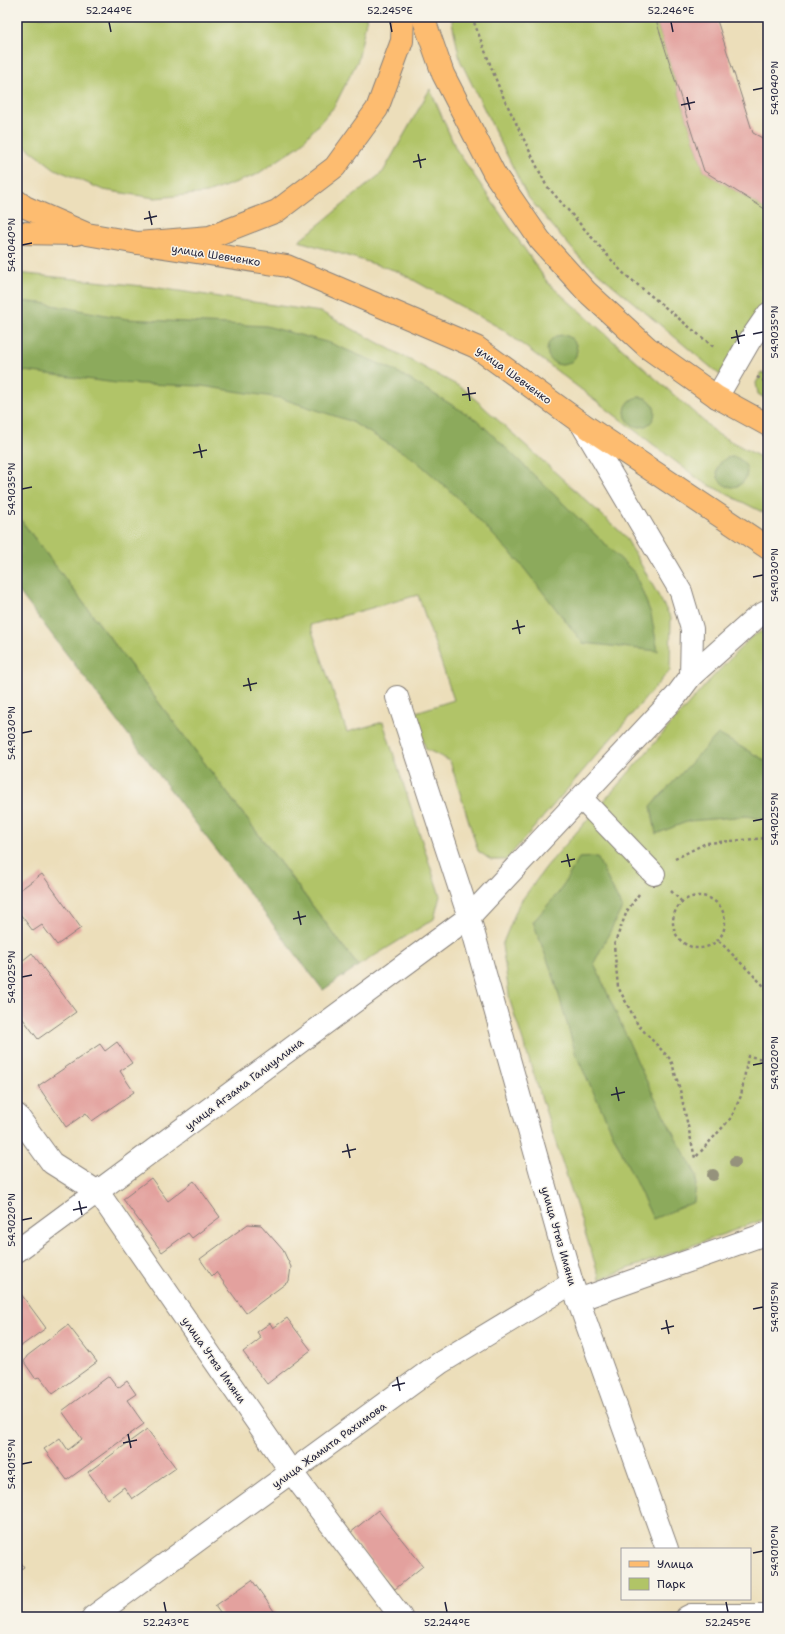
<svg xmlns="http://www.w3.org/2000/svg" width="785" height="1634" viewBox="0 0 785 1634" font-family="'Shantell Sans',sans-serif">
  <rect width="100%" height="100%" fill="#f7f3e8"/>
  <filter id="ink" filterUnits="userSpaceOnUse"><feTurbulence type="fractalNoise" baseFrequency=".025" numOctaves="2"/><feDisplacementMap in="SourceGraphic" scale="8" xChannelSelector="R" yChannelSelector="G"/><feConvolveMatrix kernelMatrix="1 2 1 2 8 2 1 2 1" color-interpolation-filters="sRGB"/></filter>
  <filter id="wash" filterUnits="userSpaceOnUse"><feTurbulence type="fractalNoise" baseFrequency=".012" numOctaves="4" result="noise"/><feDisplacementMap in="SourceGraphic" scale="16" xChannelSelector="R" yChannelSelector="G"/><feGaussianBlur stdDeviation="0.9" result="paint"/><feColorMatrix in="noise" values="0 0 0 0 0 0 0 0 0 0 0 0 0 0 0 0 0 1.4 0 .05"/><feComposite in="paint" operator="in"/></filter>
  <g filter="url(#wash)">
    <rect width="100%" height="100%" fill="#ecdeba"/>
    <g fill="#b1c467" stroke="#6a7351">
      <path d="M17,17H367L358,60L334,107L299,146L256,175L207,193L155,198L103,190L55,169L17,140Z"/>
      <path d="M451,17H655L704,171L768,211V293L720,375L579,257L527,196L460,60Z"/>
      <path d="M430,89L456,149L548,283L719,435L768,461V515L701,481L502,329L397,271L299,241L383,172Z"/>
      <path d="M17,273L152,287L321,312L464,389L625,536L671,618L670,670L506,860H491L478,851L450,761L426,749L413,713L454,700L418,595L310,625L347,732L383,722L440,896L434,919L358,966L17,515Z"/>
      <path d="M762,372L768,375V400L758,394L756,383Z"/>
      <path d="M768,628V1218L600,1279L510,1001L502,945L519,904L546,867L709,681L751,637Z"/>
    </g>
    <g fill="#8caa5c" stroke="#57664c">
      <path d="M17,301L42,303L127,319L266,326L330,343L394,370L477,420L635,573L651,614L658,651L583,643L519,562L456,496L414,459L350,421L280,398L202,386L116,383L17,370Z"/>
      <circle cx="562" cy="350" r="15"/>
      <circle cx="640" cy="412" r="15"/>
      <circle cx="732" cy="472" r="15"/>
      <path d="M17,515L358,966L323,990L17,589Z"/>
      <path d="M718,734L768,762V821L747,816L689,821L656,834L651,806Z"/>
      <path d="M597,857L622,908L594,963L643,1074L671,1129L697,1176L694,1202L653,1219L576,1055L554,978L533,922L559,892L579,858Z"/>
    </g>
    <g id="blocks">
      <g fill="#e3a19e">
        <path d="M655,17H716L753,133L768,141V211L704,171Z"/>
        <path d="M42,874L81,928L57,945L42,925L33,931L17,910V892Z"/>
        <path d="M32,953L76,1012L38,1039L17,1011V965Z"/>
        <path d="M117,1042L132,1063L120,1071L134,1092L92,1121L86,1113L66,1127L38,1086L100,1044L105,1051Z"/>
        <path d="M151,1178L168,1201L194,1181L220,1217L192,1238L188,1233L162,1252L123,1199Z"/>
        <path d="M248,1224L261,1225L283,1250L291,1267L289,1281L246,1313L216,1272L212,1276L200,1259Z"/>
        <path d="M21,1294L46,1328L17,1349V1297Z"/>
        <path d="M287,1318L311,1350L267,1384L243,1352L261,1338L257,1332L270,1323L273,1328Z"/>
        <path d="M68,1325L97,1362L53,1394L40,1377L35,1378L24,1362L27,1356Z"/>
        <path d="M109,1376L118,1388L127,1381L136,1394L127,1400L144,1424L67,1480L44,1449L60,1438L68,1450L82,1439L62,1411Z"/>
        <path d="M147,1429L176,1468L132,1499L124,1487L108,1499L88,1472Z"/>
        <path d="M378,1510L423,1566L395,1589L349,1534Z"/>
        <path d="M17,1556L24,1567L17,1572Z"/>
        <path d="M252,1580L276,1614L271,1617H223L215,1606Z"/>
      </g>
    </g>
  </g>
  <g filter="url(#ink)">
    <use href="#blocks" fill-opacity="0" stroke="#87807a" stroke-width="1"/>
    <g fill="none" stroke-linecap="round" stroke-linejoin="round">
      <defs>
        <g id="minor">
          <path d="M717,397L750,340L768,314"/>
          <path d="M581,423L681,592L692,629L691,676"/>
          <path d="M397,697L469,917L572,1283L667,1549"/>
          <path d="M581,798L654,874"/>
          <path d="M17,1115L52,1163L98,1192L292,1473L401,1617"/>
          <path d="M17,1251L469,917L676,696L691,676L757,617L768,611"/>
          <path d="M578,1300L768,1233"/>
          <path d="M93,1617L440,1363L572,1283"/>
          <path d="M687,1617L691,1615H768"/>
        </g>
        <g id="major">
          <path d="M423,17L443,74L494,173L540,240L586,291L648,348L717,397L768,425"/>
          <path d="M17,201L25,207L87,234L138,243L210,237L277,211L335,167L377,109L402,41L403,17"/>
          <path d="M17,233L76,234"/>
          <path d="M138,243L287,266L476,347L581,423L768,548"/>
        </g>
      </defs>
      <use href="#minor" stroke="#87807a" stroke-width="24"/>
      <use href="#major" stroke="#87807a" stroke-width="24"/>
      <g stroke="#87807a" stroke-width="2.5" stroke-dasharray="3 3" stroke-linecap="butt">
        <path d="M472,17L500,90L546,185L622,272L715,348"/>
        <path d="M757,377L768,383"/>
        <path d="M675,859L706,843L768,838"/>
        <path d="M671,891L682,902"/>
        <path d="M639,894L627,911L614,945L618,987L638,1025L671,1060L680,1090L695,1158L731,1118L741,1096L748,1056L768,1060"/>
        <circle cx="699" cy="922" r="26"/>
        <path d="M719,941L768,990"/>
      </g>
      <use href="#minor" stroke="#fff" stroke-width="22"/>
      <use href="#major" stroke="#fdbc70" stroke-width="22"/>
    </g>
    <g fill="#95927b">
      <circle cx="735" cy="1162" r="6"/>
      <circle cx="713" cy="1175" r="6"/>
    </g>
  </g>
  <path fill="none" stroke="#22223b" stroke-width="1.5" d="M109,22L111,32M390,22L392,32M671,22L673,32M753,90L763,88M687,97L690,110M681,105L695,102M418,154L421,168M413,162L426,159M149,211L152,225M144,219L157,216M22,245L32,243M736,330L739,344M753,334L763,332M731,338L745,335M468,387L470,401M462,395L476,393M199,444L202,458M193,453L207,450M22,489L32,487M753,577L763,575M517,620L520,634M512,629L525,626M248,678L251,691M243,686L257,683M22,733L32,731M753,821L763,819M567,854L570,867M561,862L575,859M298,911L301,925M293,919L306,916M22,977L32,975M753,1065L763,1063M616,1087L619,1101M611,1095L625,1092M347,1144L350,1158M342,1152L356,1149M79,1201L82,1215M73,1210L87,1207M22,1220L32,1218M753,1309L763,1307M666,1320L669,1334M661,1329L674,1326M397,1377L400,1391M392,1386L405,1383M128,1434L131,1448M123,1443L137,1440M22,1464L32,1462M753,1553L763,1551M164,1602L166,1612M445,1602L447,1612M726,1602L728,1612"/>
  <g text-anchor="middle" stroke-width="3" stroke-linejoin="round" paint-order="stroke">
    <g font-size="11" fill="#22223b" stroke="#f7f3e8">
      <text transform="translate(216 255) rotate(9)" y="4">улица Шевченко</text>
      <text transform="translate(514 375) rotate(36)" y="4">улица Шевченко</text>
      <text transform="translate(244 1084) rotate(-37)" y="4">улица Агзама Галиуллина</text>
      <text transform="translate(559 1236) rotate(74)" y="4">улица Утыз Имяни</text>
      <text transform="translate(214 1360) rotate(55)" y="4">улица Утыз Имяни</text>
      <text transform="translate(329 1445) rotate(-36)" y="4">улица Жамита Рахимова</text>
    </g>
  </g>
  <rect width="785" height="1634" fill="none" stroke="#f7f3e8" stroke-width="44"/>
  <rect x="621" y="1548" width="130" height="52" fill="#f7f3e8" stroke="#a29fa3"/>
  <rect x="629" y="1561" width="20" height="6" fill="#fdbc70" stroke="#a29fa3"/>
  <text x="657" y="1568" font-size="12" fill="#22223b">Улица</text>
  <rect x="629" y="1578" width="20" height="12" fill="#b1c467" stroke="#a29fa3"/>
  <text x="657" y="1588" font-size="12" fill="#22223b">Парк</text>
  <rect x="22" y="22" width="741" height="1590" fill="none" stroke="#22223b" stroke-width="1.5"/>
  <g font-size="10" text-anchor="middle" fill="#22223b">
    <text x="109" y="14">52.244°E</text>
    <text x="390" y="14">52.245°E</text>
    <text x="671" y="14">52.246°E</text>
    <text transform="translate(774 88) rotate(-90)" y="4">54.9040°N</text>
    <text transform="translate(11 245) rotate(-90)" y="4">54.9040°N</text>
    <text transform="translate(774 332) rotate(-90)" y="4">54.9035°N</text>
    <text transform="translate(11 489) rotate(-90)" y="4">54.9035°N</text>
    <text transform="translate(774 575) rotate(-90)" y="4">54.9030°N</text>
    <text transform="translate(11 733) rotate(-90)" y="4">54.9030°N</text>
    <text transform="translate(774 819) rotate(-90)" y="4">54.9025°N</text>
    <text transform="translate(11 977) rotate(-90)" y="4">54.9025°N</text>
    <text transform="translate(774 1063) rotate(-90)" y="4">54.9020°N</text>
    <text transform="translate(11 1220) rotate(-90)" y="4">54.9020°N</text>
    <text transform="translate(774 1307) rotate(-90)" y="4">54.9015°N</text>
    <text transform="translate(11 1464) rotate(-90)" y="4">54.9015°N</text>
    <text transform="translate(774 1551) rotate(-90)" y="4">54.9010°N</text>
    <text x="166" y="1626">52.243°E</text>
    <text x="447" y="1626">52.244°E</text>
    <text x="728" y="1626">52.245°E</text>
  </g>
</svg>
